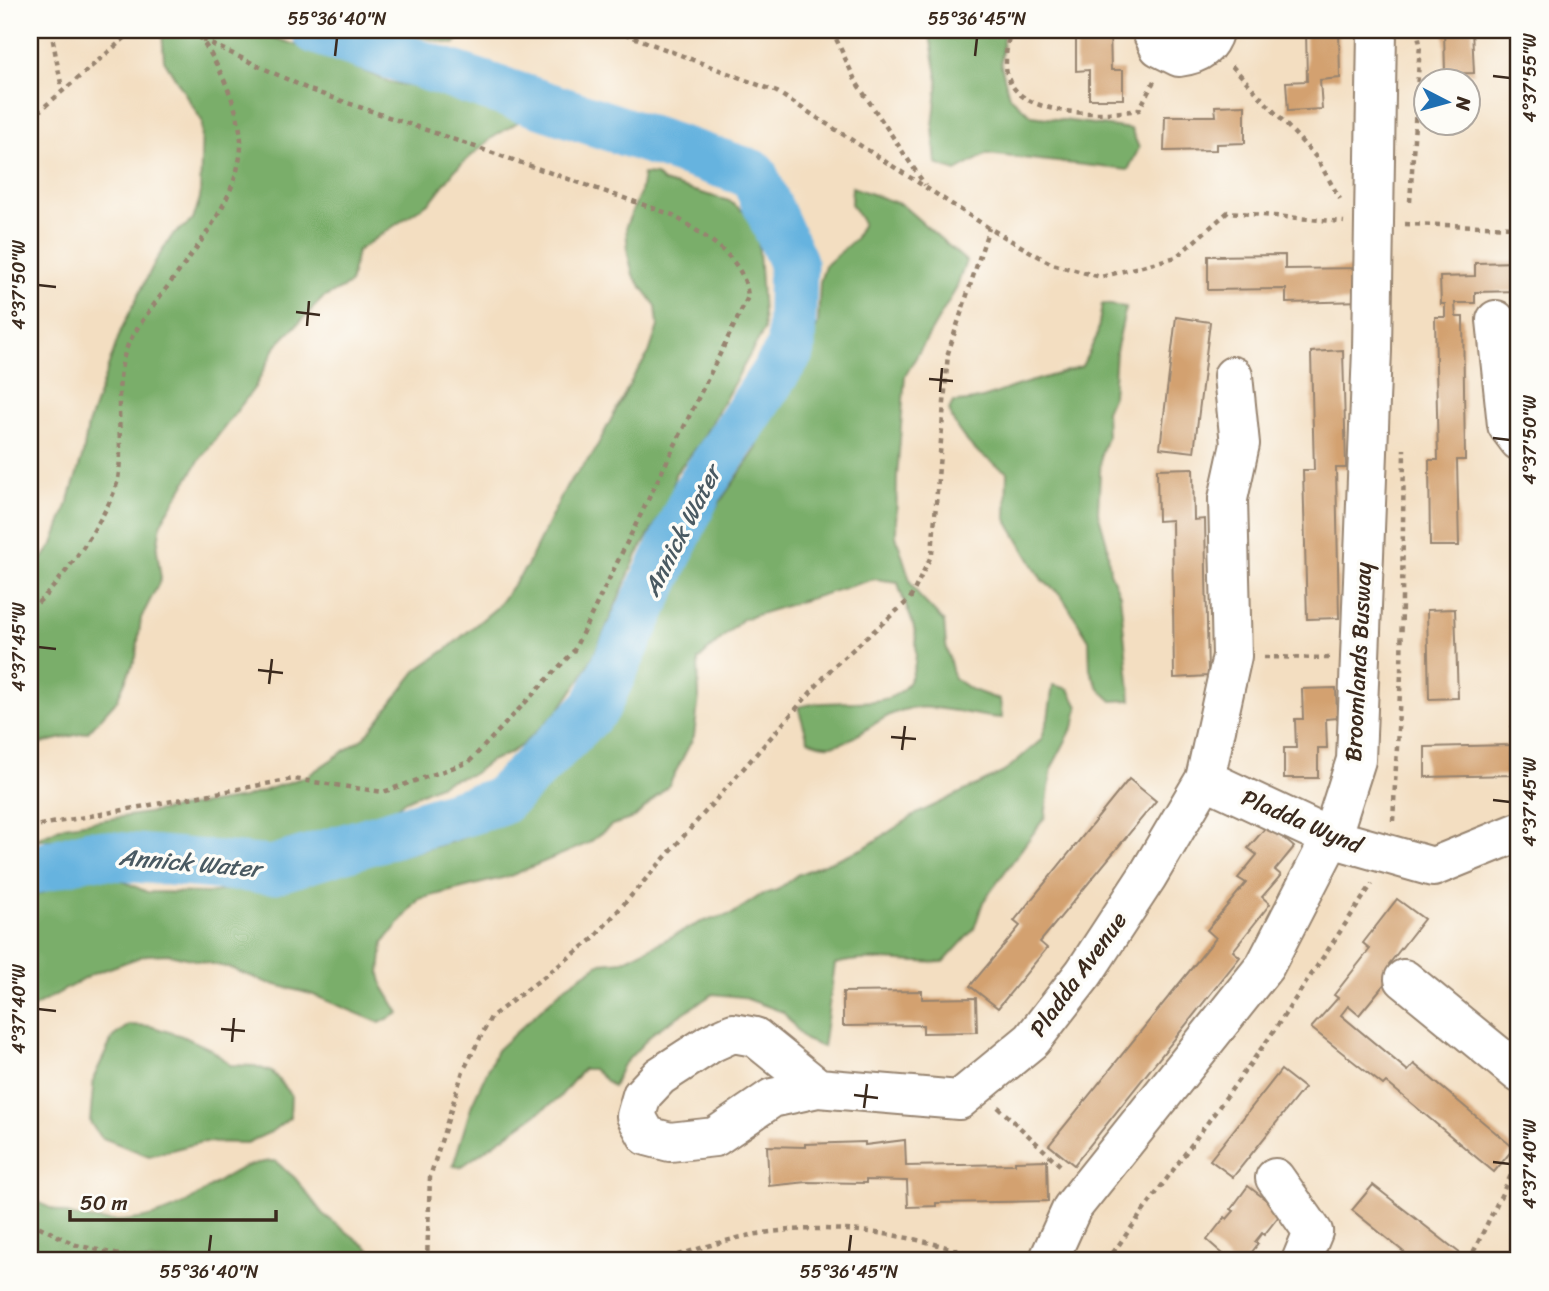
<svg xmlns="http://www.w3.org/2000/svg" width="1549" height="1291" viewBox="0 0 1549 1291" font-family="Sriracha,sans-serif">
  <rect width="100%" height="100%" fill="#fdfcf7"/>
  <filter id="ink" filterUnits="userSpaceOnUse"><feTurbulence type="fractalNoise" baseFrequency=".0143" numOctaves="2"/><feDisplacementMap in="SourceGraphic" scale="14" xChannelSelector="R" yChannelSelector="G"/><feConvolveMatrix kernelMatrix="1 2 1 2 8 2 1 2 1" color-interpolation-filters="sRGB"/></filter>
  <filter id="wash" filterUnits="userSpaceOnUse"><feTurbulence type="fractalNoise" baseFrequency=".00686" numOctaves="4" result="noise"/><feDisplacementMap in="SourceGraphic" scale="28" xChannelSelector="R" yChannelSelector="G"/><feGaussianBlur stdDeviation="1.57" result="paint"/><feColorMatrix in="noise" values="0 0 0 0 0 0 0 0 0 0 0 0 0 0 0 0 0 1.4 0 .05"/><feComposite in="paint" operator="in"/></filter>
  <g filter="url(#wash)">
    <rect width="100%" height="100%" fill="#f3dec1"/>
    <g fill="#7aae6a" stroke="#5a6c44" stroke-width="2">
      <path d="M162,30H250L327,55L389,82L436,91L463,103L493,106L523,119L492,138L455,170L431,201L357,251L350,284L323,298L276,346L255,387L198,462L161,523L157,550L161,579L141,618L136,657L117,700L88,732L30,746V576L53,544L68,503L83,454L88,425L121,330L155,262L172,236L193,220L200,198L202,121L164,60Z"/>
      <path d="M387,30H468L454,44Z"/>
      <path d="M929,30H1004L1001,65L1009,96L1032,116L1131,129L1139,148L1128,170L987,154L956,171L936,164L933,126L938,81Z"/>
      <path d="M643,174L656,175L663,182L729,201L744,212L758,235L764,330L700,443L675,474L672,496L637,555L597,649L581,678L559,710L522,745L508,754L490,761L473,774L450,780L404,801L374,829L289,840L277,846L237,852L176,853L143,852L85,840H35L64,826L243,798L307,776L365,737L417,670L447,649L496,608L527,566L567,485L593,454L634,376L649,353L658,326L656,306L633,275L628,254L626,226L640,193Z"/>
      <path d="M852,187L902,205L966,261L956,289L905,376L897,477L896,536L911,583L920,597L944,622L946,645L954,678L970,689L1000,700L1002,718C968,716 932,701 900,711C864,722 846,759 808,740L798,707C850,692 921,727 916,639C915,619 901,601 898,582L874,579L743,619L698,660L699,697L694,736L669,785L634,818L612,825L589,843L510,876L419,899L383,943L380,974L383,986L399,1013L380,1023L311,994L268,983L230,968L169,954L146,955L93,974L30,1009V898L85,873L110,875L147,892L209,893L235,888L270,891L455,841L487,827L540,786L559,776L613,704L621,682L646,639L665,613L674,586L702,528L756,449L768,411L786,388L818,324L820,282L825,266L855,239L863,223L851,204Z"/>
      <path d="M1102,304L1126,307L1116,351L1113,395L1106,411L1107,437L1101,454L1098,512L1107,544L1110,572L1120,595L1131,700L1112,701L1099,689L1090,670L1089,640L1061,595L1042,580L1006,519L1007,472C981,456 958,440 949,410L953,402C979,403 999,391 1023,384C1043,378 1063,373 1082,366L1097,336Z"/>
      <path d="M1053,685L1069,689L1078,707L1075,723L1052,767L1045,817L983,902L974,929L944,962C907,965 871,954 835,964L823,1047L805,1040L783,1012L742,997L713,994L654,1032L622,1066L613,1087L593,1069H583L558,1099L461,1167L453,1166L472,1104L497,1050L566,986L601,963L623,961L701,922L732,914L761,895L777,890L797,875L864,848L918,813L1004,772L1041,740L1048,719Z"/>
      <path d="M129,1025L150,1026L182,1036L211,1049L230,1065L255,1066L272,1072L291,1094L290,1117L271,1132L247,1143L202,1142L149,1156L100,1137L90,1122L94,1077L113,1037Z"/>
      <path d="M275,1161L295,1178L323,1214L367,1247L379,1261H30V1198C81,1227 143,1230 194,1198C222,1180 240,1162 275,1161Z"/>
    </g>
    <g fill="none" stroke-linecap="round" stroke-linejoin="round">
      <path stroke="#66b3df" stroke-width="49" d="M30,871L90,854L272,870L501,801L596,707L699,488L791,349L793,262L753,174L316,30"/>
    </g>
    <g id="blocks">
      <g fill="#d3a170">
        <path d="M1076,30H1110L1111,70H1123V99H1089V70L1076,71Z"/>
        <path d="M1306,30H1339L1340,78L1320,80L1322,109L1288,111L1286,82L1307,81Z"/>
        <path d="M1444,30H1472L1474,73L1445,74Z"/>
        <path d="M1245,105V143L1216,144V150L1164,151L1165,116H1216L1215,106Z"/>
        <path d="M1285,255V269L1365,268V301L1286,303V289L1208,290V256Z"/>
        <path d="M1519,262V291L1475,292V303H1455L1456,317H1463L1465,460H1457L1459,546H1430L1429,460H1438L1435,317H1445V304H1441L1440,277L1475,276V263Z"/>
        <path d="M1176,317L1210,322L1194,452L1160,448Z"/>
        <path d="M1343,350L1346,468H1336L1339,618L1307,619L1303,470H1314L1311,352Z"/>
        <path d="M1193,468L1194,520L1205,519L1208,676L1174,678L1172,520L1158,521L1157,469Z"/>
        <path d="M1455,609L1458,698L1429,699L1427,610Z"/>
        <path d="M1336,688L1337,718L1326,719L1327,748H1318V778H1284V748H1296L1295,719H1303L1302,689Z"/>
        <path d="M1511,727H1519V754H1512V775L1425,777V747L1511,745Z"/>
        <path d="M1129,779L1156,801L1040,942L1047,948L998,1008L970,986L1020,926L1014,921Z"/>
        <path d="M1268,825L1294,847L1275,870L1281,875L1262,897L1270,904L1233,951L1240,957L1074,1165L1049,1145L1216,938L1207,930L1246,883L1238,878L1257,855L1248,848Z"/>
        <path d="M1397,899L1424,919L1389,964L1396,970L1359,1015L1348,1006L1341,1015L1408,1071L1414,1064L1514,1148L1494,1172L1386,1082L1383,1085L1311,1028L1338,998L1334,995L1370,949L1363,943Z"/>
        <path d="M922,991V999L976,998L977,1032L923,1033V1025L843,1026V992Z"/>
        <path d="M1281,1070L1304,1088L1233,1177L1210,1160Z"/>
        <path d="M905,1140L906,1166L1015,1164V1161L1047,1160L1048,1201L936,1203V1206L908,1207L907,1181L866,1180V1183L807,1182L769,1186L767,1146L805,1147V1144L865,1142V1145Z"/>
        <path d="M1373,1185L1466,1258L1464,1261H1415L1352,1210Z"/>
        <path d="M1248,1186L1282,1212L1264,1235L1262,1233L1255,1242L1258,1244L1245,1261H1231L1207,1240L1225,1217L1227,1219L1234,1211L1231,1209Z"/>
      </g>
    </g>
  </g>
  <g filter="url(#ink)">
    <use href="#blocks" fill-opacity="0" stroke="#978470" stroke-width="2"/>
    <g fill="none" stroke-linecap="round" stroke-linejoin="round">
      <defs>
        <g id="minor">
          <path d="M1151,30L1159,47L1179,57C1197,55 1209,48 1214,30"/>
          <path d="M1496,320L1507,425L1519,441"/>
          <path d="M1205,779L1331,838L1433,867L1519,832"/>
          <path d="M1404,979L1519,1073"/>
          <path d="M818,1088L772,1098L715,1137L670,1142L647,1136L636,1116L642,1095L660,1076L711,1043L733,1033L755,1037L818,1088L959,1100L1032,1040L1084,973L1147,877L1205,779L1232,656L1228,499L1240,444L1233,376"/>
          <path d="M1275,1178L1313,1232L1301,1261"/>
          <path d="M1048,1261L1072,1208L1265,966L1331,838L1356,760L1372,350L1377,30"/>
        </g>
      </defs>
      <use href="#minor" stroke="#978470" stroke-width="42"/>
      <g stroke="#978470" stroke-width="4.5" stroke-dasharray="5 5" stroke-linecap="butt">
        <path d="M51,30L62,89"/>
        <path d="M615,30L777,92L989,228L1052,264L1101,277L1176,257L1228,212L1344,222"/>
        <path d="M832,30L856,82L925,185"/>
        <path d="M1013,30C1007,39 1006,50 1006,62C1003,119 1101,116 1139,110L1154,81"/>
        <path d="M1232,66L1316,157L1340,199"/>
        <path d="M30,119L134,30"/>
        <path d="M1410,202L1420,44L1417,30"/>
        <path d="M1405,224L1519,227"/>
        <path d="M30,609C57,591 112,510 118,479C125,437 109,376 132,337C165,281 238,214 241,146C242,110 216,58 195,30"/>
        <path d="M1264,657L1329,658"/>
        <path d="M1393,821L1401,674L1404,449"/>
        <path d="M30,827L293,779L383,792L469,762L573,652L748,297C745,256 703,236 673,215L310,90L203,40"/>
        <path d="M998,1107L1063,1168"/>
        <path d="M30,1222L76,1245L146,1261"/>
        <path d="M427,1261L430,1177L463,1071L491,1017L592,940L833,667L910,599L932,554L948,353L989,228"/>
        <path d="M659,1261C692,1251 729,1238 763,1233C839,1222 919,1235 990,1261"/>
        <path d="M1107,1261L1269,1038L1372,884"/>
        <path d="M1469,1261L1512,1173L1519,1107"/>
      </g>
      <use href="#minor" stroke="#fff" stroke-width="38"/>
    </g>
  </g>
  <path fill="none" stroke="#3b2a1e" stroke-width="2.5" d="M335,56L337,38M975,56L977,38M1493,76L1510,78M38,285L56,287M296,312L320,315M307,326L309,301M929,379L953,381M940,392L942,368M1493,438L1510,440M38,647L56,649M258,670L283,673M269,684L272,659M891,737L916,739M902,750L905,726M1493,800L1510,802M38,1009L56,1011M221,1029L245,1031M232,1042L234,1018M854,1095L878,1098M864,1108L867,1084M1493,1162L1510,1164M209,1252L211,1235M849,1252L851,1235"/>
  <g text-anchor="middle" stroke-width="7" stroke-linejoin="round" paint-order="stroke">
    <g font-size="23" fill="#3b2a1e" stroke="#fdfcf7">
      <text transform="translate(1358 662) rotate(-87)" y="8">Broomlands Busway</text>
      <text transform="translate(1302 821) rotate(23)" y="8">Pladda Wynd</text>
      <text transform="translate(1078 974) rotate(-54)" y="8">Pladda Avenue</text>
    </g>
    <g font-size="24" font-style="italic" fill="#4a5a62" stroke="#fdfcf7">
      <text transform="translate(682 531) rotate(-63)" y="8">Annick Water</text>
      <text transform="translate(190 863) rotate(5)" y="8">Annick Water</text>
    </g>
  </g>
  <rect width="1549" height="1291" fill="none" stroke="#fdfcf7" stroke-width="77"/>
  <g transform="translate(1447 102) rotate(96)"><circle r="33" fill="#fdfcf7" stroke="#afa8a0" stroke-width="2"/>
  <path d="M0-5L12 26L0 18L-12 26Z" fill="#1f6fb2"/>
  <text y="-10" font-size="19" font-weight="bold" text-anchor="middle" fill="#3b2a1e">N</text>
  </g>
  <path d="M70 1210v10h206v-10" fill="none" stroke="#3b2a1e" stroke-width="3.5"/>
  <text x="80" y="1210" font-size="21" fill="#3b2a1e" stroke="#fdfcf7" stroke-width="5" paint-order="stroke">50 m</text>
  <rect x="38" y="38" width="1472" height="1214" fill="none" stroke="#3b2a1e" stroke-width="2.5"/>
  <g font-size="18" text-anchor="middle" fill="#3b2a1e">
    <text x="337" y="25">55°36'40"N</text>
    <text x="977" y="25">55°36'45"N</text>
    <text transform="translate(1530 78) rotate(-90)" y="6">4°37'55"W</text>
    <text transform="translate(19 285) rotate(-90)" y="6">4°37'50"W</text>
    <text transform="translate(1530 440) rotate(-90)" y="6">4°37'50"W</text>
    <text transform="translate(19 647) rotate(-90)" y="6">4°37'45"W</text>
    <text transform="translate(1530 802) rotate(-90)" y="6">4°37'45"W</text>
    <text transform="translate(19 1009) rotate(-90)" y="6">4°37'40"W</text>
    <text transform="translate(1530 1164) rotate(-90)" y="6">4°37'40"W</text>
    <text x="209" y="1278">55°36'40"N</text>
    <text x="849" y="1278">55°36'45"N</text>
  </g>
</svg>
